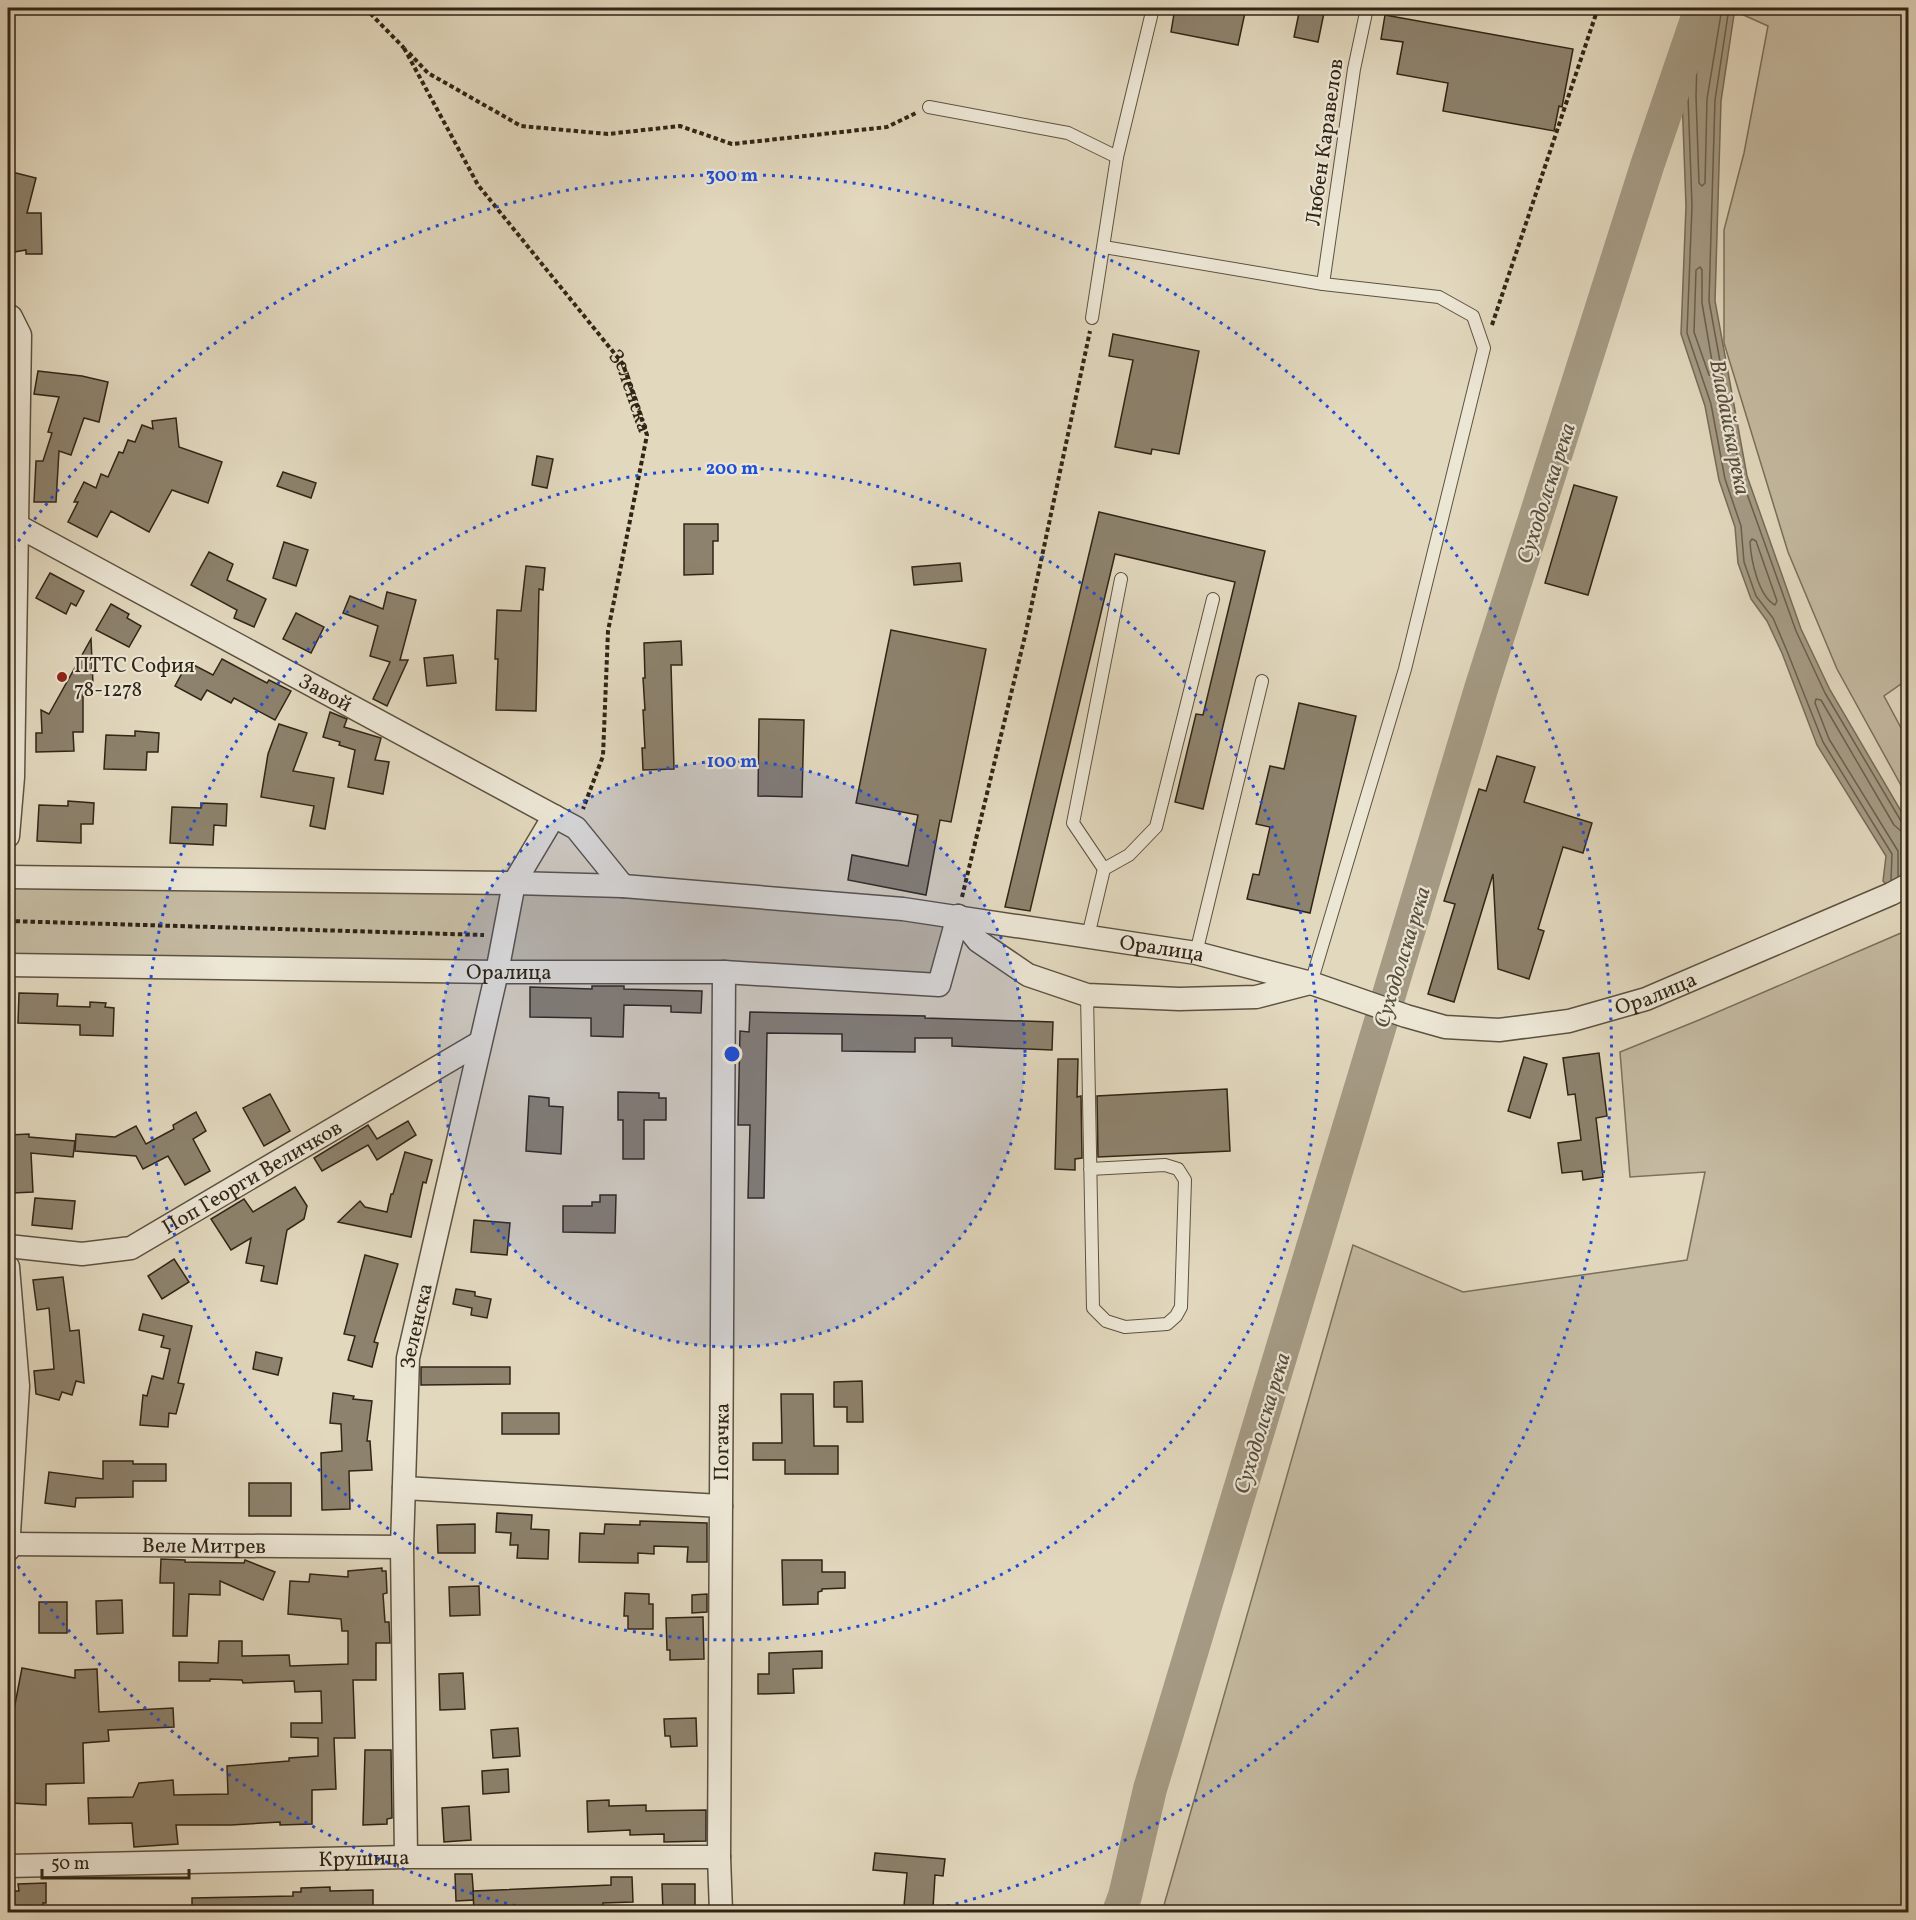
<svg xmlns="http://www.w3.org/2000/svg" width="1916" height="1920" viewBox="0 0 1916 1920" font-family="Vollkorn,serif">
  <rect width="100%" height="100%" fill="#e2d8be"/>
  <filter id="stains"><feTurbulence type="fractalNoise" baseFrequency=".00333" numOctaves="4"/><feColorMatrix values="0 0 0 0 .2 0 0 0 0 .09 0 0 0 0 .02 0 0 0 .5 -.17"/></filter>
  <radialGradient id="worn" r=".72"><stop offset=".6" stop-color="#630" stop-opacity="0"/><stop offset="1" stop-color="#630" stop-opacity=".3"/></radialGradient>
  <g fill="#c4baa1" stroke="#7a705c" stroke-width="1.5">
    <path d="M1728,8H1908V679L1884,696L1908,741V798L1837,669L1788,552L1724,343V230L1744,153L1768,26Z"/>
    <path d="M8,877L514,883L958,916L939,985L8,965Z"/>
    <path d="M1908,930V1912H1162L1353,1245L1463,1292L1687,1260L1705,1172L1630,1177L1620,1052L1699,1020Z"/>
  </g>
  <path fill="#a59b85" stroke="#766c59" stroke-width="1.5" d="M1690,8H1735L1721,101L1715,301L1747,476L1801,629L1830,690L1908,823V911L1903,902L1883,881L1886,856L1817,745L1782,653L1767,621L1751,599L1738,563L1735,527L1719,480L1705,406L1681,334L1686,206L1682,96L1683,58Z"/>
  <g fill="none" stroke-linecap="round" stroke-linejoin="round">
    <g stroke="#6a604e" stroke-width="1.5">
      <path d="M1696,8L1689,59L1688,96L1692,206L1687,333L1711,404L1725,479L1741,526L1744,562L1756,596L1773,618L1787,651L1823,742L1892,854L1891,880"/>
      <path d="M1703,8L1697,59L1696,96L1699,183L1702,186L1705,183L1707,99L1722,8"/>
      <path d="M1729,8L1715,100L1709,301L1741,477L1796,631L1825,693L1901,821L1908,824"/>
      <path d="M1700,267L1702,270V303L1714,373L1712,376L1709,375L1694,332L1696,270Z"/>
      <path d="M1752,539L1756,541L1777,601L1775,605C1758,596 1751,559 1750,542Z"/>
      <path d="M1898,876V851L1829,739L1815,703L1816,699L1821,700L1894,825L1901,831L1908,832"/>
    </g>
    <path stroke="#a59b85" stroke-width="34" d="M1119,1912L1125,1896L1150,1789L1481,689L1647,166L1701,8"/>
  </g>
  <g fill="#8d826d" stroke="#302516" stroke-width="1.5">
    <path d="M1175,8H1246L1238,45L1171,32Z"/>
    <path d="M1300,8H1325L1318,42L1294,37Z"/>
    <path d="M1385,15L1573,49L1562,107L1559,106L1554,131L1443,111L1448,83L1397,74L1403,42L1381,39Z"/>
    <path d="M8,171L36,178L27,213H41L42,254H26V250L8,253Z"/>
    <path d="M1113,334L1199,351L1179,454L1152,449L1151,454L1115,447L1133,360L1109,356Z"/>
    <path d="M38,371L82,376L108,382L99,422L84,418L71,455L59,451L56,502H34L36,461H43L52,433L48,432L59,397L34,394Z"/>
    <path d="M176,418L179,447L222,462L208,503L172,490L149,532L111,511L97,537L68,522L78,502H74L84,482L96,488L101,474L108,477L119,452L123,453L128,440L135,442L142,425L153,429L152,421Z"/>
    <path d="M537,456L553,459L547,488L532,485Z"/>
    <path d="M283,472L316,483L311,498L277,486Z"/>
    <path d="M1574,485L1617,497L1588,595L1545,583Z"/>
    <path d="M1099,512L1265,551L1203,809L1175,802L1196,714L1203,715L1235,582L1115,554L1030,911L1005,907Z"/>
    <path d="M684,524H718V541H713V574L684,575Z"/>
    <path d="M284,542L308,550L296,586L273,578Z"/>
    <path d="M209,552L233,564L227,580L266,599L254,627L234,618L237,610L191,585Z"/>
    <path d="M960,563L962,581L914,585L912,567Z"/>
    <path d="M526,566L545,568L543,590L539,589L536,711L496,710L498,659H495L497,610L521,611Z"/>
    <path d="M50,573L84,591L76,606L71,603L66,614L36,598Z"/>
    <path d="M387,592L416,600L400,660H408L387,706L373,699L390,662L370,656L378,626L343,613L350,596L383,609Z"/>
    <path d="M111,604L129,614L127,618L141,626L129,647L96,630Z"/>
    <path d="M296,613L324,627L311,653L283,639Z"/>
    <path d="M891,630L986,649L951,822L940,820L926,895L848,880L852,855L908,866L918,815L856,803Z"/>
    <path d="M91,639L93,684L83,685V732H73L74,751L36,752V733H42L41,710L49,714Z"/>
    <path d="M681,641L682,665H671L674,769L643,770L642,748H645L643,710H645L643,678H645L644,643Z"/>
    <path d="M453,655L456,683L427,686L424,658Z"/>
    <path d="M222,659L267,683L269,680L291,691L275,720L234,698L231,703L207,690L201,700L175,686L188,662L213,675Z"/>
    <path d="M1299,703L1356,716L1310,913L1247,899L1253,874L1259,875L1270,827L1256,824L1270,766L1284,769Z"/>
    <path d="M330,712L347,719L344,727L381,738L375,760L389,762L383,794L348,787L355,750L339,745L340,742L323,737Z"/>
    <path d="M759,719L804,720L802,797L758,796Z"/>
    <path d="M279,724L307,733L293,771L334,778L325,829L310,826L314,806L261,797L268,754Z"/>
    <path d="M135,731L159,733L158,752H147L146,770L104,769L106,735L135,736Z"/>
    <path d="M1497,756L1535,767L1524,802L1592,823L1583,853L1563,847L1538,929L1544,931L1529,979L1498,969L1493,874L1454,1002L1428,994L1455,904L1444,901L1479,789L1486,791Z"/>
    <path d="M68,801L94,803L93,824H81V843L37,841L39,805L68,806Z"/>
    <path d="M201,803L227,804L226,826L214,825L213,845L170,843L172,807L201,808Z"/>
    <path d="M592,986H624V989L702,991L701,1013L671,1012V1006L624,1005L623,1037L591,1036V1018L530,1017V987L592,989Z"/>
    <path d="M19,993L58,994L57,1006L90,1007V1002L106,1003L105,1007L114,1008L113,1036L80,1035V1025L18,1023Z"/>
    <path d="M750,1012L925,1016V1018L1053,1022L1052,1050L952,1046V1038H915V1052L842,1051V1034L767,1033L764,1198H748L750,1125H738L740,1031L749,1032Z"/>
    <path d="M1599,1053L1607,1116L1596,1118L1603,1177L1583,1180L1582,1171L1562,1173L1558,1143L1581,1140L1575,1094L1568,1095L1563,1058Z"/>
    <path d="M1524,1057L1547,1064L1530,1118L1508,1111Z"/>
    <path d="M1058,1059H1078L1077,1097L1081,1096L1082,1158L1075,1159V1170L1055,1169Z"/>
    <path d="M1227,1089L1230,1151L1098,1157L1097,1096Z"/>
    <path d="M618,1092L659,1093V1098H666V1120H644V1159H623V1120H618Z"/>
    <path d="M270,1094L290,1131L264,1146L243,1108Z"/>
    <path d="M529,1096L549,1098V1106L563,1107L561,1154L526,1151Z"/>
    <path d="M196,1112L206,1131L193,1139L210,1171L185,1185L168,1156L143,1169L136,1156L75,1151L76,1134L115,1137L136,1126L146,1144L174,1129L173,1125Z"/>
    <path d="M408,1121L416,1135L377,1160L368,1145L322,1171L314,1158L368,1125L377,1139Z"/>
    <path d="M29,1134V1137L75,1141L73,1157L31,1153L33,1192L13,1193L9,1135Z"/>
    <path d="M405,1152L432,1160L426,1183L423,1182L411,1237L338,1222L360,1201L365,1207L387,1212L391,1194H393Z"/>
    <path d="M295,1187L307,1206L304,1219L287,1230L277,1284L261,1281L264,1266L246,1263L251,1238L231,1250L211,1219L244,1199L253,1212Z"/>
    <path d="M600,1195H616L615,1233L563,1232V1206H592V1202H600Z"/>
    <path d="M35,1198L75,1201L72,1229L32,1225Z"/>
    <path d="M474,1220L510,1223L507,1255L471,1252Z"/>
    <path d="M365,1255L398,1264L374,1342L378,1343L372,1367L348,1360L355,1336L344,1334Z"/>
    <path d="M174,1259L189,1282L162,1299L148,1276Z"/>
    <path d="M63,1277L70,1331L79,1330L84,1383L76,1381L72,1395L62,1392L59,1400L36,1394L34,1371L54,1369L49,1308L37,1310L33,1280Z"/>
    <path d="M456,1289L475,1292V1296L491,1299L487,1318L471,1315L472,1308L453,1304Z"/>
    <path d="M143,1314L192,1326L178,1383L184,1384L176,1414L169,1413L168,1427L140,1425L143,1395L147,1396L152,1376L163,1379L170,1349L161,1347L164,1336L139,1330Z"/>
    <path d="M256,1352L282,1358L278,1375L253,1369Z"/>
    <path d="M421,1367H510V1384L421,1385Z"/>
    <path d="M862,1381L863,1422H847V1407H834V1382Z"/>
    <path d="M333,1393L354,1396L353,1399L372,1401L367,1441H370L372,1470L349,1471L350,1509L322,1510L321,1453L342,1451L341,1424L330,1423Z"/>
    <path d="M781,1394H813L814,1446H838V1474H785V1460H753V1443H782Z"/>
    <rect x="502" y="1413" width="57" height="21"/>
    <path d="M103,1461H133V1464H166V1481H133V1497L76,1498L75,1507L45,1503L49,1472L103,1479Z"/>
    <rect x="249" y="1483" width="42" height="33"/>
    <path d="M497,1513L532,1515L531,1529L549,1530L548,1559L517,1558L518,1545H510L511,1533L496,1532Z"/>
    <path d="M640,1521L707,1523V1562H687L688,1547L654,1546V1554L638,1553V1563L579,1562L580,1533L604,1534L605,1524L640,1525Z"/>
    <path d="M475,1524V1553H438L437,1525Z"/>
    <path d="M161,1559L185,1560V1562L244,1563L245,1560L275,1572L263,1600L220,1581V1595L189,1594L187,1636H173L174,1583H160Z"/>
    <path d="M782,1560H822V1572H845V1588L822,1589V1591L818,1592V1604L783,1605Z"/>
    <path d="M382,1568V1571H386L387,1593L383,1594L385,1622H389L390,1643H376V1680H353L355,1738H334L336,1789L312,1790V1824L280,1825V1822L231,1825H176L178,1844L134,1847L132,1823L89,1824L88,1798L133,1797L139,1783L173,1780L174,1795L228,1794L227,1766L289,1761V1758L318,1756V1738L291,1737V1723H322L321,1691L295,1692L294,1681L243,1683L242,1680L210,1679V1681H179V1662L218,1663L219,1641H242V1656L289,1655L290,1666L348,1664V1631H342L341,1619L288,1614L290,1581L309,1582L310,1574L348,1577V1571Z"/>
    <path d="M479,1586L480,1615L450,1616L449,1587Z"/>
    <path d="M625,1593L649,1594V1604H653V1629H628V1616H624Z"/>
    <path d="M707,1594V1612L692,1613V1595Z"/>
    <path d="M122,1600L123,1633L97,1634L96,1601Z"/>
    <rect x="39" y="1602" width="28" height="31"/>
    <path d="M703,1617L704,1659L670,1660V1650H667L666,1618Z"/>
    <path d="M822,1651V1668L793,1669L794,1693L758,1694V1674H769V1653Z"/>
    <path d="M22,1668L75,1678V1670L97,1669L99,1712L173,1708L174,1727L108,1730L109,1741L83,1743L84,1783L46,1784V1805L11,1803L12,1767L8,1766V1724L11,1725Z"/>
    <path d="M463,1673L465,1709L440,1710L439,1674Z"/>
    <path d="M696,1718L697,1746L671,1747L670,1736H665L664,1719Z"/>
    <path d="M518,1728L520,1756L493,1758L491,1730Z"/>
    <path d="M365,1750H391L392,1818L387,1819V1824L363,1825Z"/>
    <path d="M508,1769L509,1792L483,1794L482,1771Z"/>
    <path d="M609,1800V1806L646,1805V1811L706,1810V1841L664,1842V1834L630,1835V1830L588,1832L587,1801Z"/>
    <path d="M469,1806L471,1840L444,1842L442,1808Z"/>
    <path d="M875,1853L945,1859L943,1876L935,1875L933,1908L904,1906L907,1873L873,1870Z"/>
    <path d="M455,1874H472L474,1900L456,1901Z"/>
    <path d="M611,1877H632L633,1902L603,1903V1912H474L473,1891L611,1885Z"/>
    <path d="M46,1883V1903H43V1912H8V1891H19L18,1884Z"/>
    <path d="M662,1884H695V1912H663Z"/>
    <path d="M330,1887V1891L373,1890V1912H192V1898L293,1896V1892H301V1888Z"/>
  </g>
  <g fill="none" stroke-linecap="round" stroke-linejoin="round">
    <defs>
      <g id="lane">
        <path d="M929,107L1068,133L1117,157"/>
        <path d="M1104,247L1323,284L1439,297L1473,316L1484,348L1405,669L1311,983"/>
        <path d="M1323,284L1354,69L1367,8"/>
        <path d="M1092,318L1117,157L1153,8"/>
        <path d="M1104,869L1073,823L1121,579"/>
        <path d="M1088,936L1104,869L1129,855L1156,827L1213,599"/>
        <path d="M1196,953L1262,681"/>
        <path d="M1087,995L1093,1308L1106,1321L1125,1327L1167,1324L1176,1316L1181,1307L1185,1180L1178,1169L1165,1165L1090,1169"/>
      </g>
      <g id="street">
        <path d="M8,315L11,317L20,335L13,777L8,836"/>
        <path id="s2" d="M8,526L16,525L576,828L623,886"/>
        <path id="s3" d="M8,877L514,883L623,886L903,909L1196,953L1311,983L1406,1016L1445,1027L1499,1030L1569,1021L1646,999L1891,894L1908,885"/>
        <path d="M958,916L978,941L1028,975L1087,995L1179,999L1256,997L1310,983"/>
        <path id="s4" d="M8,965L497,972H724L939,985L958,916"/>
        <path id="s5" d="M8,1246L82,1254L131,1248L479,1043"/>
        <path d="M8,1267L18,1386L8,1550"/>
        <path d="M404,1488L721,1506"/>
        <path id="s6" d="M8,1544L402,1547"/>
        <path id="s7" d="M406,1857L402,1547L408,1358L497,972L514,883L554,816"/>
        <path id="s8" d="M8,1866L406,1857H719"/>
        <path id="s9" d="M721,1912L719,1857L724,972"/>
      </g>
    </defs>
    <use href="#lane" stroke="#5c5240" stroke-width="14"/>
    <use href="#street" stroke="#5c5240" stroke-width="25"/>
    <g stroke="#302516" stroke-width="4" stroke-dasharray="4.5 3" stroke-linecap="butt">
      <path d="M365,8L404,48"/>
      <path id="s1" d="M404,48L478,185L623,364L647,435L608,631L603,756L583,809"/>
      <path d="M409,53L428,73L521,126L608,134L680,126L732,144L887,127L918,112"/>
      <path d="M1492,325L1598,8"/>
      <path d="M962,897L1025,636L1090,331"/>
      <path d="M8,921L484,935"/>
    </g>
    <use href="#lane" stroke="#ece6d5" stroke-width="12"/>
    <use href="#street" stroke="#ece6d5" stroke-width="22"/>
  </g>
  <circle cx="732" cy="1054" r="293" fill="#1d4ed8" fill-opacity=".12"/>
  <g fill="none" stroke="#1d4ed8" stroke-width="3" stroke-dasharray="3 6">
    <circle cx="732" cy="1054" r="293"/>
    <circle cx="732" cy="1054" r="586"/>
    <path d="M542 1912A879 879 0 0 1 8 1552M8 556A879 879 0 1 1 922 1912"/>
  </g>
  <circle fill="#8f2418" stroke="#ece6d5" stroke-width="2" cx="62" cy="677" r="6"/>
  <g text-anchor="middle" stroke-width="4.5" stroke-linejoin="round" paint-order="stroke">
    <g font-size="21" fill="#302516" stroke="#ece6d5">
      <text transform="translate(1324 142) rotate(-82)" y="7">Любен Каравелов</text>
      <text dy="7" stroke="none"><textPath href="#s1" startOffset="414">Зеленска</textPath></text>
      <text dy="7" stroke="none"><textPath href="#s2" startOffset="360">Завой</textPath></text>
      <text dy="7" stroke="none"><textPath href="#s3" startOffset="1158">Оралица</textPath></text>
      <text dy="7" stroke="none"><textPath href="#s4" startOffset="501">Оралица</textPath></text>
      <text dy="7" stroke="none"><textPath href="#s3" startOffset="1668">Оралица</textPath></text>
      <text dy="7" stroke="none"><textPath href="#s5" startOffset="264">Поп Георги Величков</textPath></text>
      <text dy="7" stroke="none"><textPath href="#s7" startOffset="532">Зеленска</textPath></text>
      <text dy="7" stroke="none"><textPath href="#s9" startOffset="470">Погачка</textPath></text>
      <text dy="7" stroke="none"><textPath href="#s6" startOffset="196">Веле Митрев</textPath></text>
      <text dy="7" stroke="none"><textPath href="#s8" startOffset="356">Крушица</textPath></text>
    </g>
    <g font-size="21" fill="#302516" stroke="#ece6d5" text-anchor="start">
      <text x="74" y="672">ПТТС София<tspan x="74" dy="24">78-1278</tspan></text>
    </g>
    <g font-size="22" font-style="italic" fill="#594e3d" stroke="#ece6d5">
      <text transform="translate(1731 427) rotate(79)" y="8">Владайска река</text>
      <text transform="translate(1545 493) rotate(-72)" y="8">Суходолска река</text>
      <text transform="translate(1401 957) rotate(-73)" y="8">Суходолска река</text>
      <text transform="translate(1261 1423) rotate(-73)" y="8">Суходолска река</text>
    </g>
  </g>
  <circle cx="732" cy="1054" r="9" fill="#1d4ed8" stroke="#ece6d5" stroke-width="3"/>
  <g font-size="18" text-anchor="middle" font-weight="bold" fill="#1d4ed8" stroke="#ece6d5" stroke-width="4.5" stroke-linejoin="round" paint-order="stroke">
    <text x="732" y="181">300 m</text>
    <text x="732" y="474">200 m</text>
    <text x="732" y="767">100 m</text>
  </g>
  <rect width="1916" height="1920" fill="none" stroke="#e2d8be" stroke-width="30"/>
  <rect x="9" y="9" width="1898" height="1902" fill="none" stroke="#302516" stroke-width="3"/>
  <rect x="15" y="15" width="1886" height="1890" fill="none" stroke="#302516" stroke-width="1.5"/>
  <path d="M42 1869v9h147v-9" fill="none" stroke="#302516" stroke-width="3"/>
  <text x="51" y="1869" font-size="18" fill="#302516" stroke="#ece6d5" stroke-width="4.5" paint-order="stroke">50 m</text>
  <rect width="100%" height="100%" filter="url(#stains)"/>
  <rect width="100%" height="100%" fill="url(#worn)"/>
</svg>
